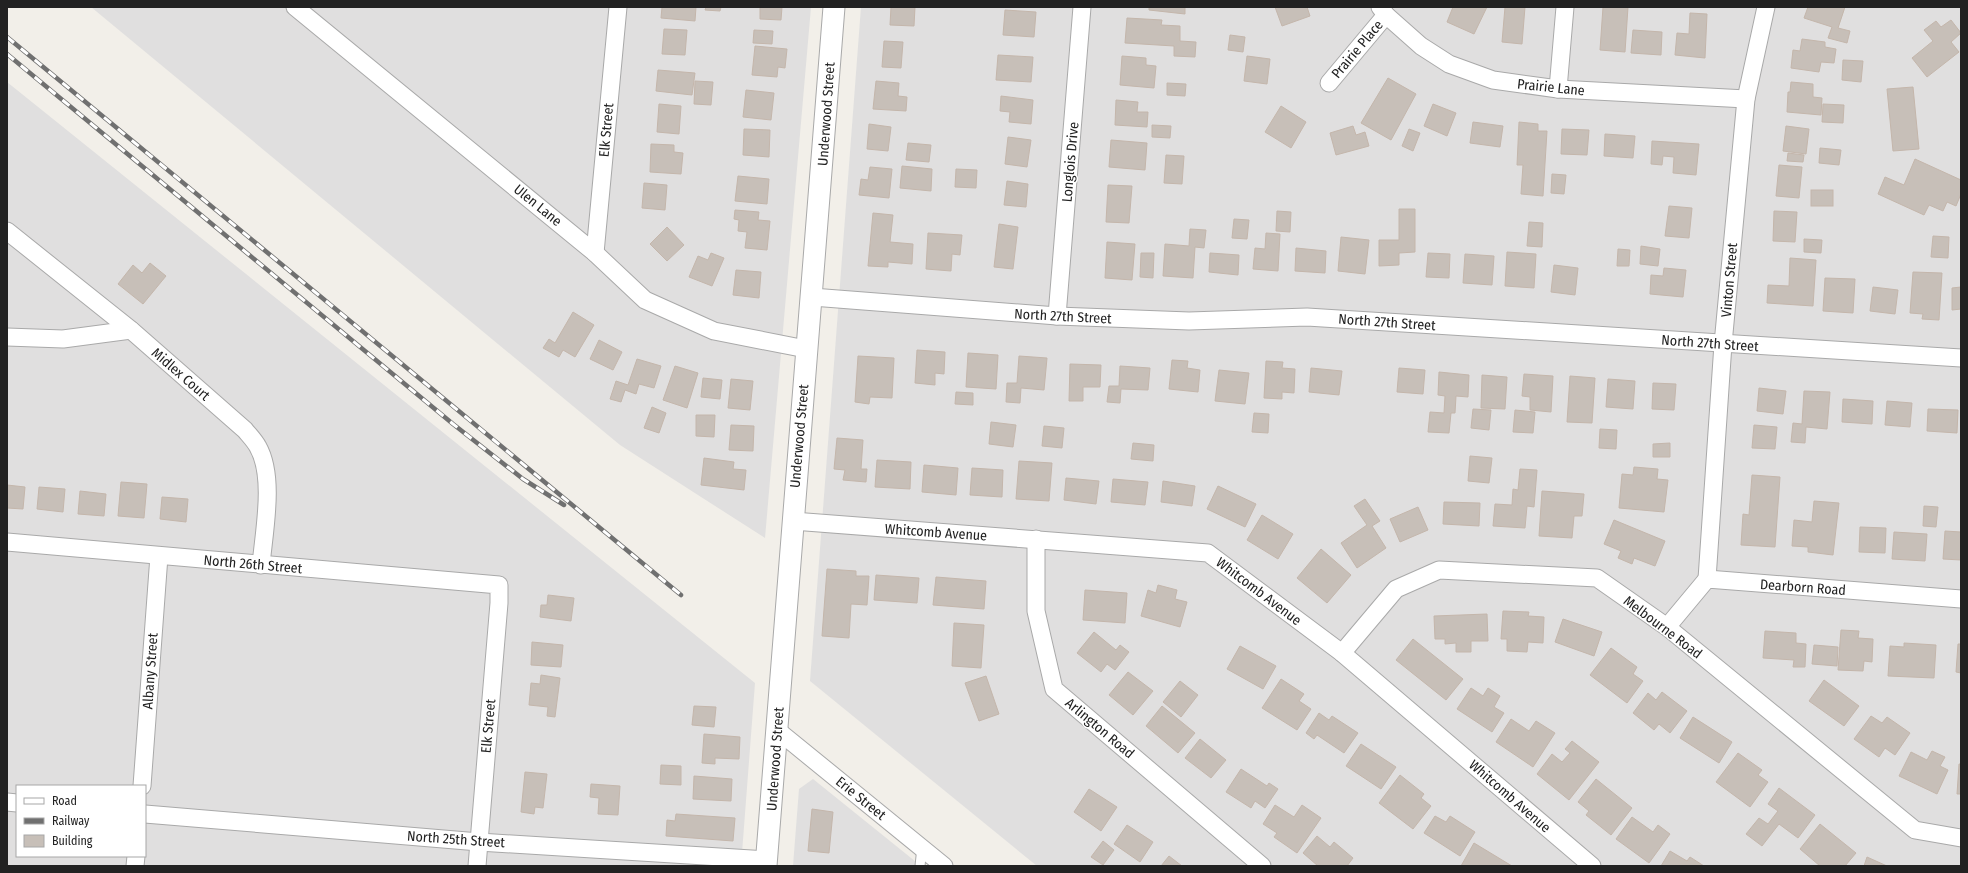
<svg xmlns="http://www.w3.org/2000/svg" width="1968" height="873" viewBox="0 0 1968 873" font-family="'Fira Sans Condensed',sans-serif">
  <rect width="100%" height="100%" fill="#f2efe9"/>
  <g fill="#e0dfdf" fill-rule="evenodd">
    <path d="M91,7H811L765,538L620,445Z"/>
    <path d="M861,7H1961V866H1037L810,681Z"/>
    <path d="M7,82L755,683L741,866H7ZM17,786H145V856H17Z"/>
    <path d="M813,779L921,866H793L799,789Z"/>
  </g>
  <g fill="#c7bfb8" stroke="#c4b6ab">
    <path d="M662,7H696L695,21L661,18Z"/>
    <path d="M706,7H721L720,11L705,10Z"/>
    <path d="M760,7H782L781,20L760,19Z"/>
    <path d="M891,7H915L914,26L890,25Z"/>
    <path d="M1149,7H1185V14L1149,10Z"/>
    <path d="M1275,7H1307L1310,16L1282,26Z"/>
    <path d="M1453,7H1487L1474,34L1447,22Z"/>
    <path d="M1505,7H1525L1522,44L1502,42Z"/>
    <path d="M1603,7H1628L1625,52L1600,50Z"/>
    <path d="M1808,7H1845L1838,28L1850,31L1847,43L1828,38L1832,27L1804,18Z"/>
    <path d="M1005,10L1036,12L1034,37L1003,35Z"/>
    <path d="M1690,13L1707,14L1705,58L1675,55L1677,33L1689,34Z"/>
    <path d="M1127,18L1162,20L1161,25L1180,26V41L1196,42L1195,57L1174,56V46L1125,43Z"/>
    <path d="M1951,20L1961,33L1951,42L1959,52L1927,77L1912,58L1933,41L1924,30L1936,21L1941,27Z"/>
    <path d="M664,29L687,30L685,55L662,54Z"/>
    <path d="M754,30L773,31L772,44L753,43Z"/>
    <path d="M1633,30L1662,32L1661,55L1631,53Z"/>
    <path d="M1230,35L1245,37L1243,52L1228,50Z"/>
    <path d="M1802,39L1825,42V47L1836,49L1834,63L1821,62L1819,72L1791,68L1793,50L1800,51Z"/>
    <path d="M884,41L903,42L901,68L882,67Z"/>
    <path d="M755,46L787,49L785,68L778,67L777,77L752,75Z"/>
    <path d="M998,55L1033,57L1031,82L996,80Z"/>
    <path d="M1122,56L1146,58V65L1156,66L1154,88L1120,85Z"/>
    <path d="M1247,56L1270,59L1267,84L1244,81Z"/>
    <path d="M1843,60L1863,61L1861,82L1842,80Z"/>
    <path d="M658,70L695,73L692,95L656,91Z"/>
    <path d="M1388,78L1416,94L1391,140L1361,123Z"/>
    <path d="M695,81L713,82L711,105L694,104Z"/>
    <path d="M876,81L899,83L898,96L907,97L906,111L873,109Z"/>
    <path d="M1791,82L1813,84V97L1822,98L1821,115L1787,112L1788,92H1790Z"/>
    <path d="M1167,83L1186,84L1185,96L1167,95Z"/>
    <path d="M1913,87L1919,149L1893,151L1887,89Z"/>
    <path d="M746,90L774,93L771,120L743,117Z"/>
    <path d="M1001,96L1033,100L1031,124L1009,122L1010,112L1000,111Z"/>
    <path d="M1116,100L1138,102L1137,112H1148L1147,127L1115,125Z"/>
    <path d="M659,104L681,106L679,134L657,132Z"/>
    <path d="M1433,104L1456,113L1447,136L1424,126Z"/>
    <path d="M1823,104L1844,105L1843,123L1822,122Z"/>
    <path d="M1281,106L1306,122L1291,148L1265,132Z"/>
    <path d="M1473,122L1503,126L1500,147L1470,143Z"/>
    <path d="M1519,122L1538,124V131H1547L1543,196L1521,194L1523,165H1517Z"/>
    <path d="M869,124L891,127L888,151L867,149Z"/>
    <path d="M1152,125L1171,126L1170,138L1152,137Z"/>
    <path d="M1353,126L1356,135L1365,132L1369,146L1336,155L1330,133Z"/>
    <path d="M1786,126L1809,129L1806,154L1783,151Z"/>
    <path d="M744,129L770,130L769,157L743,155Z"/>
    <path d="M1409,129L1420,133L1413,151L1402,146Z"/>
    <path d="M1562,129L1589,130L1587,155L1561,154Z"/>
    <path d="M1605,134L1635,136L1633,158L1604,156Z"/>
    <path d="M1008,137L1031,140L1027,167L1005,164Z"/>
    <path d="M1111,140L1147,143L1145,170L1109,167Z"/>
    <path d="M1652,141L1699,144L1696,175L1673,173L1674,157L1663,156L1662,165L1651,164Z"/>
    <path d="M908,143L931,145L929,162L906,160Z"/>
    <path d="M651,144L674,145V152L683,153L681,174L650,172Z"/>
    <path d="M1820,148L1841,150L1839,165L1819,163Z"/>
    <path d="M1788,153L1804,155L1803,162L1787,161Z"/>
    <path d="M1166,155L1184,156L1182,184L1164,183Z"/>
    <path d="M1915,159L1961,180V194L1956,206L1947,202L1943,211L1929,205L1924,215L1878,194L1885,177L1904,185Z"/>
    <path d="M1779,165L1802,167L1799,198L1776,196Z"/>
    <path d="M902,166L932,169L931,191L900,188Z"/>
    <path d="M870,167L892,169L889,198L859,195L861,179L868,180Z"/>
    <path d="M956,169L977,170L976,188L955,187Z"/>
    <path d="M1552,174L1566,175L1564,194L1551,193Z"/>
    <path d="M738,176L769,179L767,204L735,201Z"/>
    <path d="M1007,181L1028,184L1026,207L1004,205Z"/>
    <path d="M644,183L667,185L665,210L642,208Z"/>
    <path d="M1108,185L1132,186L1129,223L1106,222Z"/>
    <rect x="1811" y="190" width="22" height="16"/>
    <path d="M1669,206L1692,208L1689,238L1665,236Z"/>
    <path d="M1399,209H1415V252L1399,253V265L1379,266V240H1399Z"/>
    <path d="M735,210L759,212L758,220L770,221L767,250L745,248L747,232L738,231L739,220L734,219Z"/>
    <path d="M1277,211L1291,212L1290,232L1276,231Z"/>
    <path d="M1774,211L1797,212L1795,242L1773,241Z"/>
    <path d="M873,213L893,215L890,242L913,244L912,264L888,262V267L868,266Z"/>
    <path d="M1234,219L1249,220L1247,239L1232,238Z"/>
    <path d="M1529,222L1543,223L1542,247L1527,246Z"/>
    <path d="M999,224L1018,227L1013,269L994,267Z"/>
    <path d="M667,227L684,245L667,261L650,244Z"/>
    <path d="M1190,229L1206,230L1204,248L1195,247L1193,278L1163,276L1165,244L1189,246Z"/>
    <path d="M928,233L962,235L960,255L952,254L951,271L926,269Z"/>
    <path d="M1266,233L1280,234L1278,271L1253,269L1255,248L1265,249Z"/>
    <path d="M1933,236L1949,237L1948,258L1931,257Z"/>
    <path d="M1341,237L1369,240L1365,274L1338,271Z"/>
    <path d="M1804,239L1822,240L1821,253L1804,252Z"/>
    <path d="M1107,242L1135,244L1132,280L1105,278Z"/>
    <path d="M1641,246L1660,249L1658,266L1640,264Z"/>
    <path d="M1296,248L1326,251L1325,273L1295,271Z"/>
    <path d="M1618,249L1630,250L1629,266H1617Z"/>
    <path d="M1507,252L1536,254L1534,288L1505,286Z"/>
    <path d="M711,253L724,258L712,286L689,277L698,256L708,260Z"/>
    <path d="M1141,253H1154L1153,278L1140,277Z"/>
    <path d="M1210,253L1239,255L1238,275L1209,272Z"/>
    <path d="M1428,253L1450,254L1449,278L1426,277Z"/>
    <path d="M1465,254L1494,256L1492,285L1463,283Z"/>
    <path d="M1790,258L1816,260L1813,306L1767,303L1768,285L1789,286Z"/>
    <path d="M150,263L166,276L143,304L118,284L133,265L142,273Z"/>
    <path d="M1554,265L1578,268L1575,295L1551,292Z"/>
    <path d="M1664,268L1686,270L1683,297L1650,294L1651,275L1663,276Z"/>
    <path d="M736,270L761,272L759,298L733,295Z"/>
    <path d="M1913,272L1942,273L1939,320L1922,319L1923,314L1910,313Z"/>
    <path d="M1825,278L1855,279L1853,313L1823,311Z"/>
    <path d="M1873,287L1898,290L1895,314L1870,311Z"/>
    <path d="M1961,287V309L1952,310V288Z"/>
    <path d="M573,312L594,325L575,357L563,350L559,357L543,348L549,339L555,343Z"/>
    <path d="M599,340L622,352L613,370L590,359Z"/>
    <path d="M917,350L945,352L944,374L935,373V385L915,383Z"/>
    <path d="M968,353L998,355L996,389L966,387Z"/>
    <path d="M858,356L894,358L892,398L870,397L869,404L855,402Z"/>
    <path d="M1019,356L1047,358L1044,390L1021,388L1020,403L1006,402L1007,383H1017Z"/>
    <path d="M637,359L661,366L654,388L639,384L636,394L625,390L621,402L610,399L616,381L628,385Z"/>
    <path d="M1172,360L1188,361L1187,368L1200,370L1198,392L1169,389Z"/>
    <path d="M1266,361L1283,362L1282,368L1295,369L1294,393L1282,392V399L1264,398Z"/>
    <path d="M1070,364L1101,365L1100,387H1083V401H1069Z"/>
    <path d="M675,366L698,373L687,408L663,400Z"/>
    <path d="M1120,366L1150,368L1148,390L1121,389L1120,403L1107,402L1109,386H1119Z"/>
    <path d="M1311,368L1342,371L1339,395L1309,392Z"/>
    <path d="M1399,368L1425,370L1423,394L1397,392Z"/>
    <path d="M1219,370L1249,373L1245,404L1215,401Z"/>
    <path d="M1439,372L1469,375L1468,397L1456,396L1455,413H1451L1449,433L1428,432L1430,412L1444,413L1445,396L1438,395Z"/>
    <path d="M1524,374L1553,376L1551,412L1530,410V397L1522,396Z"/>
    <path d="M1482,375L1507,377L1505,409L1481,408Z"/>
    <path d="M1570,376L1595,378L1592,423L1567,422Z"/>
    <path d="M703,378L722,380L720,399L701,397Z"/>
    <path d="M731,379L753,381L750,410L728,408Z"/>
    <path d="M1608,379L1635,381L1633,409L1606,407Z"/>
    <path d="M1653,383L1676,384L1674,410L1652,409Z"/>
    <path d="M1759,388L1786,391L1783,414L1757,411Z"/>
    <path d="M1804,391L1830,392L1827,429L1806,427L1805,443L1791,442L1793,423L1802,424Z"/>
    <path d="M956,392L973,393V405L955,404Z"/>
    <path d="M1843,399L1873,401L1872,424L1842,422Z"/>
    <path d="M1887,401L1912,403L1910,427L1885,425Z"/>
    <path d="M652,407L666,413L659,433L644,428Z"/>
    <path d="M1473,409L1491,410L1489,430L1471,428Z"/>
    <path d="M1928,409L1958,410L1957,433L1927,431Z"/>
    <path d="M1515,410L1535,412L1533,433L1513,432Z"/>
    <path d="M1254,413L1269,414L1268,433L1252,432Z"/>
    <path d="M696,415H715L714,437L696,436Z"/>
    <path d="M991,422L1016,425L1013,447L989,444Z"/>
    <path d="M731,425L754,426L753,451L729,450Z"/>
    <path d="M1754,425L1777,427L1775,449L1752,448Z"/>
    <path d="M1044,426L1064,428L1062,448L1042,446Z"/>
    <path d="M1600,429L1617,430L1616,449L1599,448Z"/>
    <path d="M837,438L863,440L861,469H867L866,482L843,480L845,470L834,469Z"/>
    <path d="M1133,443L1154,445L1153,461L1131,459Z"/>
    <path d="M1670,443V457H1653V444Z"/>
    <path d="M1470,456L1492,458L1489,483L1468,481Z"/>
    <path d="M704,458L734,462L733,469L746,470L744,490L701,485Z"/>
    <path d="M877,460L911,462L910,489L875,487Z"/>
    <path d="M1019,461L1052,463L1049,501L1016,499Z"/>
    <path d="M924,465L958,468L956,495L922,492Z"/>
    <path d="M1634,467L1658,469L1657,479L1668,480L1664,512L1619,508L1622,474L1633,475Z"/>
    <path d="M972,468L1003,470L1002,497L970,495Z"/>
    <path d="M1520,469L1537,470L1534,507L1527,506L1525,528L1493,526L1495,504L1512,505L1513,489L1518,490Z"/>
    <path d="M1752,475L1780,477L1775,547L1741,545L1743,514L1749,515Z"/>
    <path d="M1066,478L1099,481L1096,504L1064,500Z"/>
    <path d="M1113,479L1148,482L1145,505L1111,502Z"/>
    <path d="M1163,481L1195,486L1192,506L1161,502Z"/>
    <path d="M121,482L147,484L144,518L118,516Z"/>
    <path d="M7,485L25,487L23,509L7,508Z"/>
    <path d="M1218,486L1256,504L1245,527L1207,509Z"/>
    <path d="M39,487L65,489L63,512L37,509Z"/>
    <path d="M80,491L106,494L104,516L78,514Z"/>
    <path d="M1542,491L1584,494L1582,516H1574L1572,538L1539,536Z"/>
    <path d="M162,497L188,499L186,522L160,519Z"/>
    <path d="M1365,499L1380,521L1372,526L1386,548L1357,568L1341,543L1367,525L1354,506Z"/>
    <path d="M1814,501L1839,503L1833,555L1808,552V547L1792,546L1794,520L1812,522Z"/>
    <path d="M1444,502L1480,503L1479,526L1443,524Z"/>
    <path d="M1924,506L1938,507L1936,527L1923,526Z"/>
    <path d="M1418,507L1428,530L1400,542L1390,519Z"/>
    <path d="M1262,515L1293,534L1278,559L1247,540Z"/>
    <path d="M1614,520L1665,541L1655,566L1634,558L1632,564L1618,558L1621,551L1604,544Z"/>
    <path d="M1860,527L1886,528L1885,553L1859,552Z"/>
    <path d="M1945,531L1961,532V560L1943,559Z"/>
    <path d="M1894,532L1927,534L1925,561L1892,559Z"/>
    <path d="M1321,549L1351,575L1327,603L1297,578Z"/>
    <path d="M827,569L856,571V576H869L867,605L851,604L849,638L822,636Z"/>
    <path d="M876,575L919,578L917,603L874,600Z"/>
    <path d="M936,577L986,581L984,609L933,605Z"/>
    <path d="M1158,585L1177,590L1175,599L1187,602L1180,627L1141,616L1148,590L1156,593Z"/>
    <path d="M1085,590L1127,593L1125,623L1083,620Z"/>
    <path d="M548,595L574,598L571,621L540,617L541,605H547Z"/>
    <path d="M1503,611L1529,612L1528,616L1544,617L1543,643L1528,642L1527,652L1507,651V639H1501Z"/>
    <path d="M1487,614L1488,641H1471V652H1456V643L1445,644V639H1435L1434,616Z"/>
    <path d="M1563,619L1602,632L1594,656L1555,642Z"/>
    <path d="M954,623L984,625L981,668L952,666Z"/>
    <path d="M1841,630L1859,631L1858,638L1873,639L1872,662L1864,661L1863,671L1838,670Z"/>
    <path d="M1765,631L1796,633V643L1806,644L1805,667H1793L1794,660L1763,658Z"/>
    <path d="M1094,632L1116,650L1120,645L1129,652L1115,670L1107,664L1101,672L1077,653Z"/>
    <path d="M1413,639L1463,679L1446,700L1396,660Z"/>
    <path d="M532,642L563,645L561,667L531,665Z"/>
    <path d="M1904,643L1936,645L1934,678L1888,676L1890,646L1904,647Z"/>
    <path d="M1958,644H1961V673L1956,672Z"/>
    <path d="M1814,645L1838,647L1837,666L1812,664Z"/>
    <path d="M1240,646L1276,666L1263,689L1227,669Z"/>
    <path d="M1611,648L1637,667L1633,674L1643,681L1627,703L1590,675Z"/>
    <path d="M1128,672L1153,691L1133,715L1109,695Z"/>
    <path d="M541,675L560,678L555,717L547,716L548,707L529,705L531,683L540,684Z"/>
    <path d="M986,676L999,714L979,721L965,683Z"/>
    <path d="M1281,679L1304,694L1299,701L1311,709L1297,730L1262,708Z"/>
    <path d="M1824,680L1859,706L1844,726L1809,701Z"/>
    <path d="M1180,681L1198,695L1181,717L1163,702Z"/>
    <path d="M1471,688L1483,696L1488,688L1500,696L1494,707L1504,713L1492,732L1457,709Z"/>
    <path d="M1662,692L1687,711L1670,733L1659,724L1654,730L1633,713L1648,693L1656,700Z"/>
    <path d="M694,706L716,707L714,727L692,725Z"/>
    <path d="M1162,706L1195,733L1178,753L1146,726Z"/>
    <path d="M1319,713L1329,720L1332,716L1358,733L1344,753L1317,735L1314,739L1306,733Z"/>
    <path d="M1871,716L1882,723L1887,717L1910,733L1895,755L1885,748L1879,757L1854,739Z"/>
    <path d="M1693,717L1732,742L1719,763L1680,738Z"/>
    <path d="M1511,719L1529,731L1536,721L1555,733L1533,767L1496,742Z"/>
    <path d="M704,734L740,737L739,759L715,758V764L702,763Z"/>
    <path d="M1200,739L1226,760L1211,778L1185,758Z"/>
    <path d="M1572,741L1599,762L1569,800L1537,774L1552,754L1562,762L1570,753L1565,749Z"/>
    <path d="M1361,744L1396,767L1381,789L1346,766Z"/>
    <path d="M1932,751L1945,757L1940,766L1948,770L1937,794L1899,776L1911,752L1927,760Z"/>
    <path d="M1738,753L1762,770L1758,775L1768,782L1750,807L1716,782Z"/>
    <path d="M1959,764H1961V794H1957Z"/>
    <path d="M661,765L681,766V785L660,784Z"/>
    <path d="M1241,769L1267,786L1269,783L1278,789L1265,808L1255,801L1251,808L1226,792Z"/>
    <path d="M525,772L547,774L543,808L535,807L534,814L521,812Z"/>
    <path d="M1400,775L1424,794L1421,798L1431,806L1413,829L1379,803Z"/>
    <path d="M694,776L732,779L731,801L693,799Z"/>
    <path d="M1596,779L1632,808L1611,835L1586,815L1589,811L1578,802Z"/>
    <path d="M591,784L620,786L618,815L598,814L599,798L590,797Z"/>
    <path d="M1779,788L1815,815L1798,838L1779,824L1762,846L1746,834L1759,818L1768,824L1778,811L1768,804Z"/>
    <path d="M1089,789L1117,807L1101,831L1074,812Z"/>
    <path d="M1275,805L1294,817L1302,805L1321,818L1297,853L1274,837L1277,833L1263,824Z"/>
    <path d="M812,809L833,812L829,853L808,851Z"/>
    <path d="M676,814L735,818L733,841L666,836L667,820L675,821Z"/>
    <path d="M1435,816L1446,822L1450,816L1475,832L1460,856L1424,833Z"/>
    <path d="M1632,817L1653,832L1658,825L1670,834L1649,863L1616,839Z"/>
    <path d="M1820,824L1856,853L1845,866H1820L1800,849Z"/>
    <path d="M1127,825L1153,842L1140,862L1114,844Z"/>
    <path d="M1317,836L1330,847L1334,842L1353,858L1347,866H1318L1303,853Z"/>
    <path d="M1103,841L1114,850L1103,865L1091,857Z"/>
    <path d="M1474,843L1512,866H1461Z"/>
    <path d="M1670,851L1687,861L1690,857L1704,866H1661Z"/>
    <path d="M1169,856L1182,866H1161Z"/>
    <path d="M1867,857L1887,866H1864Z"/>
  </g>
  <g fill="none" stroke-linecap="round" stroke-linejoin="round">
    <defs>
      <path id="service" d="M920,866L922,847"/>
      <g id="minor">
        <path d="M295,7L595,253L645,300L714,331L806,349"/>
        <path d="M1380,7L1386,15L1421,46L1449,64L1493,80L1558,89L1746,99"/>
        <path d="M1329,83L1386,15"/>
        <path d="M1558,89L1565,7"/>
        <path d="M7,231L131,330L245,430C249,435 255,441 258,447C275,477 264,531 261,565"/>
        <path d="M595,253L618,7"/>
        <path d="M812,297L1057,316L1189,321L1307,317L1961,358"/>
        <path d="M1057,316L1082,7"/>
        <path d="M7,337L63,339L131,330"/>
        <path d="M793,521L1208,553L1342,653L1592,866"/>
        <path d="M1036,539V611L1054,689L1262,866"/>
        <path d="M7,542L499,585V603L477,866"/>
        <path d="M1707,579L1723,344L1746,99L1766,7"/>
        <path d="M1667,627L1707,579L1961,599"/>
        <path d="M1342,653L1396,589L1439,570L1597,578L1667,627L1915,830L1961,838"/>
        <path d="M777,730L944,866"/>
        <path d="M142,786L159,556"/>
        <path d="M7,802L17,803"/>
        <path d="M145,814L479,842L767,860"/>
        <path d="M135,866L136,856"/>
      </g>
      <path id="tertiary" d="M766,866L834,7"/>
    </defs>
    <use href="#service" stroke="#a9a9a9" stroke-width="11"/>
    <use href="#minor" stroke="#a9a9a9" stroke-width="19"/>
    <use href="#tertiary" stroke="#a9a9a9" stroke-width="23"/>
    <use href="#service" stroke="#fff" stroke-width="9"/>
    <use href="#minor" stroke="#fff" stroke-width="17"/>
    <use href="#tertiary" stroke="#fff" stroke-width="21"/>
    <defs>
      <g id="rail">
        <path d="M7,37L681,595"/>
        <path d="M7,54L453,424L523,479L564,505"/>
      </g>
    </defs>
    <use href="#rail" stroke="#707070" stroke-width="4.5"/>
    <use href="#rail" stroke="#fff" stroke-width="3" stroke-dasharray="9" stroke-linecap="butt"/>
  </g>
  <g text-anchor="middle" stroke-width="3" stroke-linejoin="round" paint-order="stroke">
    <g font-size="14" fill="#222" stroke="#fff">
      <text transform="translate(1357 49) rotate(-50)" y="5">Prairie Place</text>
      <text transform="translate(1551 87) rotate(6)" y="5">Prairie Lane</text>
      <text transform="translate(826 114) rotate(-86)" y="5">Underwood Street</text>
      <text transform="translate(606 130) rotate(-85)" y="5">Elk Street</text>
      <text transform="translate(1070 162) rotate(-85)" y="5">Longlois Drive</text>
      <text transform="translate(538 205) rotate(39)" y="5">Ulen Lane</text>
      <text transform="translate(1729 280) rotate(-85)" y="5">Vinton Street</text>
      <text transform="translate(1063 316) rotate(3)" y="5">North 27th Street</text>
      <text transform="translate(1387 322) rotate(4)" y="5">North 27th Street</text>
      <text transform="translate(1710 343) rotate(4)" y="5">North 27th Street</text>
      <text transform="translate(181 374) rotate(41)" y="5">Midlex Court</text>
      <text transform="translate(799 436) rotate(-85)" y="5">Underwood Street</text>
      <text transform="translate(936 532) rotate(4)" y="5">Whitcomb Avenue</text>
      <text transform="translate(253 564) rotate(5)" y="5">North 26th Street</text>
      <text transform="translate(1803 587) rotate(4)" y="5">Dearborn Road</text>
      <text transform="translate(1259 591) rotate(37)" y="5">Whitcomb Avenue</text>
      <text transform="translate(1663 627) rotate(37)" y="5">Melbourne Road</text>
      <text transform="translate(150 671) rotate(-86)" y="5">Albany Street</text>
      <text transform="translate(488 726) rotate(-85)" y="5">Elk Street</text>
      <text transform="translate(1100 728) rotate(40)" y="5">Arlington Road</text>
      <text transform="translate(775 759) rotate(-86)" y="5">Underwood Street</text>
      <text transform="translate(1510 796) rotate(41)" y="5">Whitcomb Avenue</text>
      <text transform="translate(861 798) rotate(39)" y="5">Erie Street</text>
      <text transform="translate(456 839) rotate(4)" y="5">North 25th Street</text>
    </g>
  </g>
  <rect width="1968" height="873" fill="none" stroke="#222222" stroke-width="16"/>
  <rect x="16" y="785" width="130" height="72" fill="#ffffff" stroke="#a7a7a7"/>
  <rect x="24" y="798" width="20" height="6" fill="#ffffff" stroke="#a7a7a7"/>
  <text x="52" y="805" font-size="12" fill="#222222">Road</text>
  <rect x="24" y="818" width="20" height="6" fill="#707070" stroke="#a7a7a7"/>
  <text x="52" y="825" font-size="12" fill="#222222">Railway</text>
  <rect x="24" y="835" width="20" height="12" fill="#c7bfb8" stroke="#a7a7a7"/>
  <text x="52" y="845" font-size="12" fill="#222222">Building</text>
</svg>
